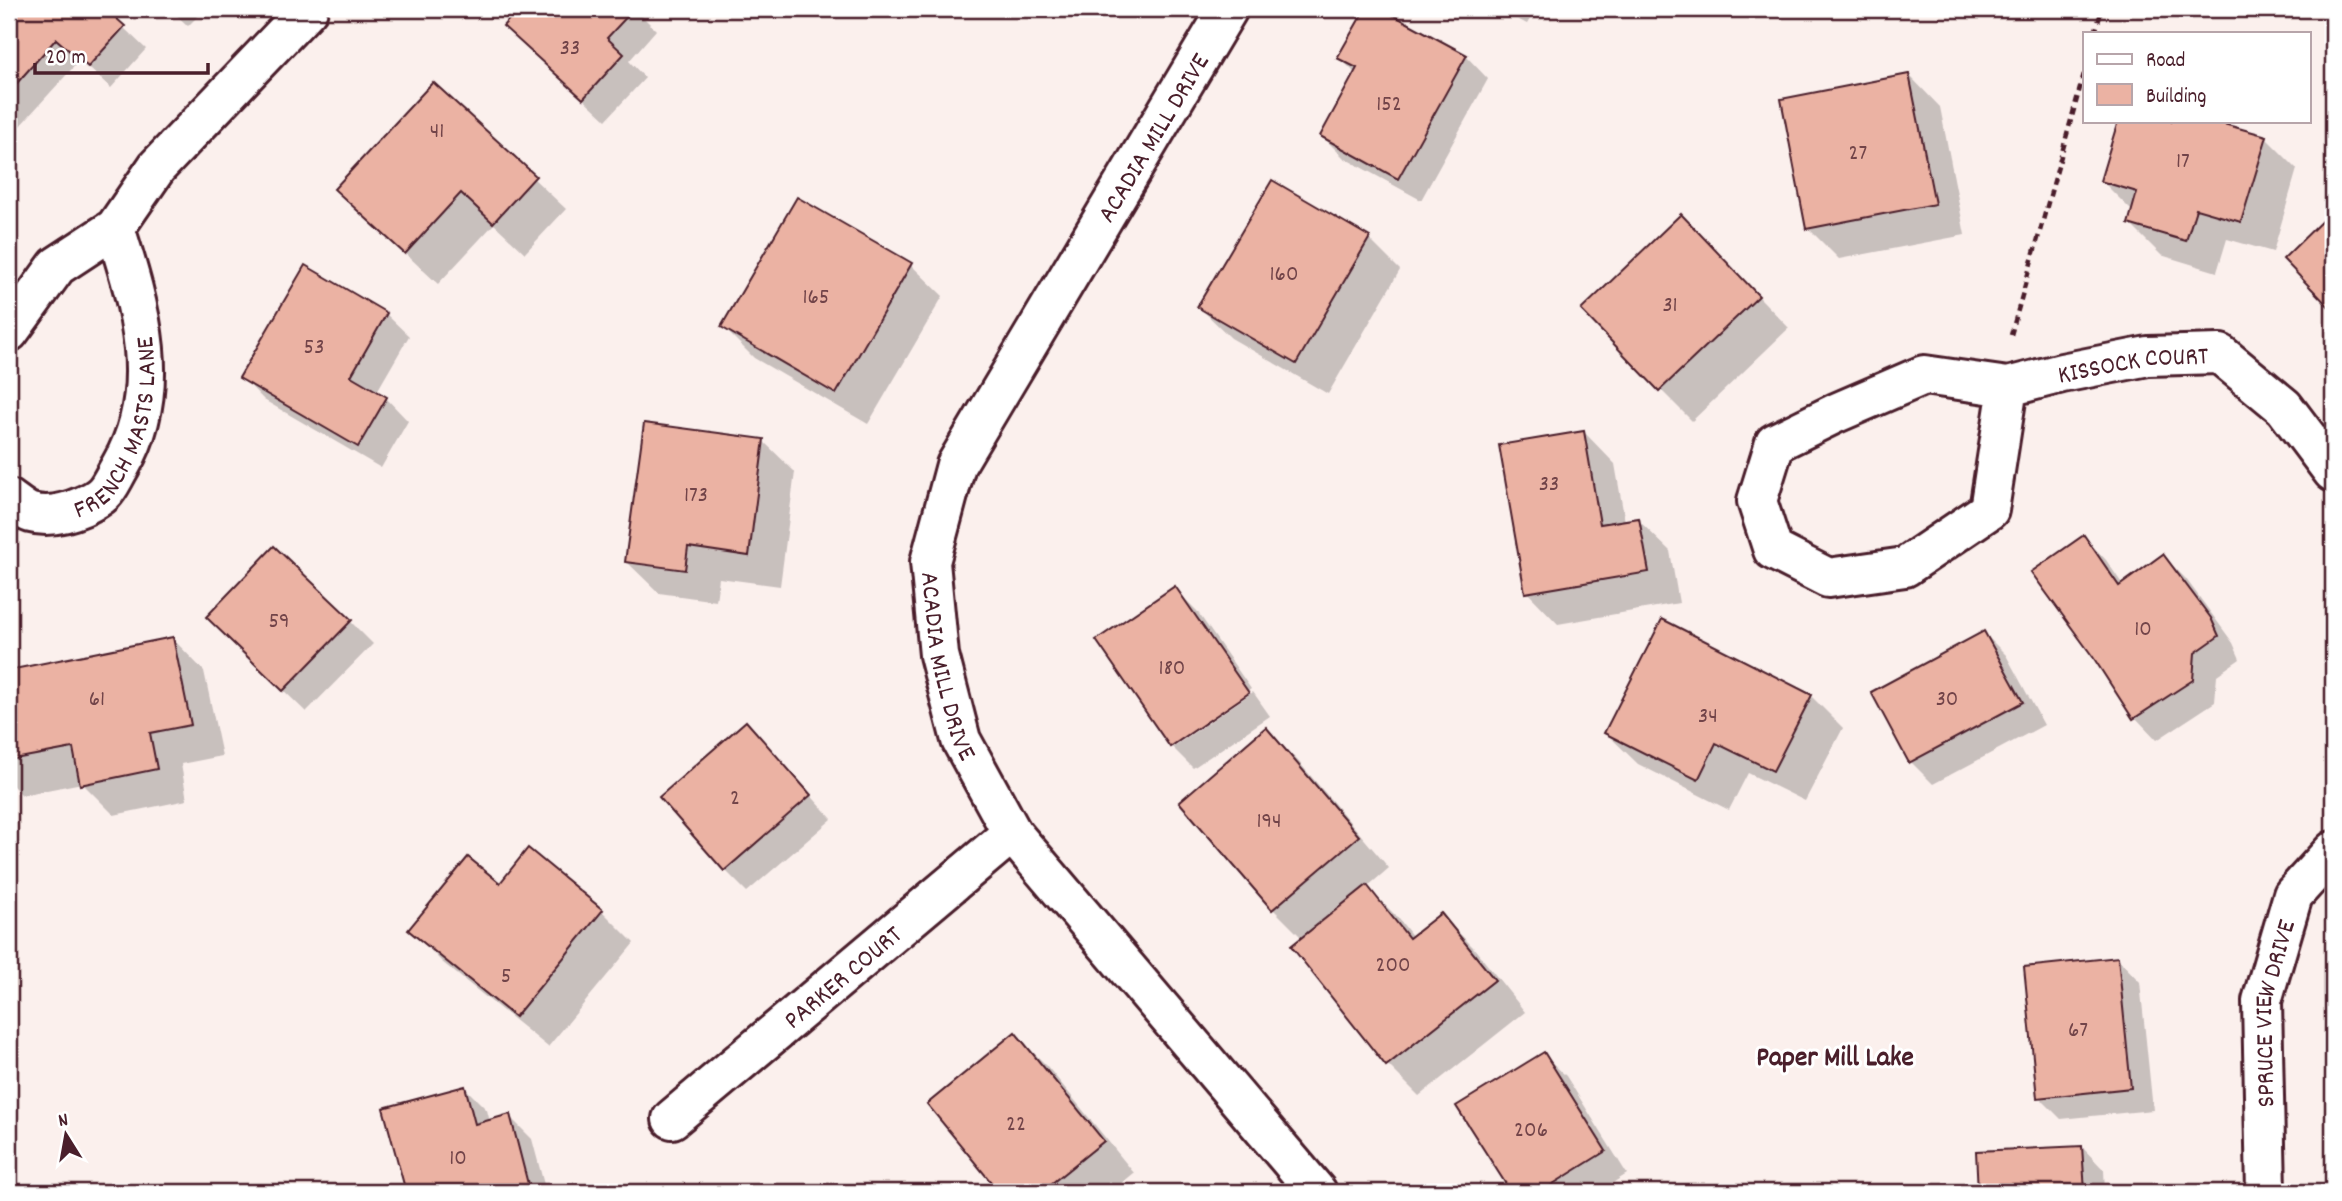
<svg xmlns="http://www.w3.org/2000/svg" width="2342" height="1201" viewBox="0 0 2342 1201" font-family="Dekko,sans-serif">
  <rect width="100%" height="100%" fill="#fbf0ed"/>
  <filter id="ink" filterUnits="userSpaceOnUse"><feTurbulence type="fractalNoise" baseFrequency=".0143" numOctaves="2"/><feDisplacementMap in="SourceGraphic" scale="14" xChannelSelector="R" yChannelSelector="G"/><feConvolveMatrix kernelMatrix="1 2 1 2 8 2 1 2 1" color-interpolation-filters="sRGB"/></filter>
  <g filter="url(#ink)">
    <g fill="#0003">
      <path d="M9,9H104L146,49L111,88L80,60L19,127L9,117Z"/>
      <path d="M170,9H205L188,26Z"/>
      <path d="M521,9H635L656,30L629,61L645,78L606,120L505,26Z"/>
      <path d="M1367,9H1379L1466,56L1488,79L1421,200L1344,158L1322,136L1356,74L1340,58Z"/>
      <path d="M1498,9H1536L1527,24Z"/>
      <path d="M1909,75L1940,107L1965,235L1839,259L1808,228Z"/>
      <path d="M433,84L566,209L525,253L494,224L438,284L336,189Z"/>
      <path d="M2120,121H2207L2266,138L2297,169L2273,252L2227,239L2217,272L2161,255L2130,224L2133,212L2102,181Z"/>
      <path d="M797,199L911,265L943,296L868,424L754,358L723,327Z"/>
      <path d="M1369,239L1400,270L1328,394L1231,338L1199,307Z"/>
      <path d="M1712,248L1789,328L1692,421L1660,389Z"/>
      <path d="M386,314L409,336L376,393L386,398L408,421L381,468L264,400L242,377Z"/>
      <path d="M1584,432L1615,464L1625,522L1638,520L1670,551L1679,603L1558,624L1527,592Z"/>
      <path d="M763,441L795,472L780,586L719,578L716,601L659,593L627,562Z"/>
      <path d="M2084,537L2106,560L2123,585L2163,556L2186,579L2233,643L2240,659L2217,675L2215,702L2157,740L2135,717Z"/>
      <path d="M1175,589L1197,611L1251,689L1173,743V747L1253,692L1270,716L1193,768L1171,746Z"/>
      <path d="M350,621L373,644L306,712L230,639Z"/>
      <path d="M1984,633L2006,655L2044,725L1933,784L1911,762Z"/>
      <path d="M173,639L204,671L222,756L181,764L187,800L114,815L82,783L22,795L9,782V672Z"/>
      <path d="M1811,696L1843,728L1805,801L1748,773L1729,810L1638,764L1606,733Z"/>
      <path d="M746,723L832,819L747,892L725,870Z"/>
      <path d="M1266,730L1298,761L1389,868L1367,887L1399,919L1413,937L1441,915L1473,947L1525,1012L1419,1096L1387,1064L1303,939L1273,909L1181,802Z"/>
      <path d="M528,851L602,911L634,943L548,1047L442,962L411,930L501,886Z"/>
      <path d="M2118,959L2140,982L2153,1110L2061,1119L2039,1097Z"/>
      <path d="M1015,1034L1047,1066L1134,1173L1111,1192H1001L929,1104Z"/>
      <path d="M1543,1054L1566,1076L1627,1174L1598,1192H1513L1459,1106Z"/>
      <path d="M465,1088L487,1110L490,1122L509,1116L532,1139L546,1192H408L386,1109Z"/>
      <path d="M2082,1147L2104,1170L2105,1192H1979L1978,1152Z"/>
    </g>
    <g fill="#ebb2a3" stroke="#4a1f2b" stroke-width="2">
      <path d="M9,9H106L125,26L88,67L56,39L9,92Z"/>
      <path d="M518,9H634L607,38L624,54L583,99L503,26Z"/>
      <path d="M1365,9H1382L1467,55L1398,179L1320,136L1357,68L1337,58Z"/>
      <path d="M1909,74L1935,204L1806,229L1781,99Z"/>
      <path d="M433,82L536,176L493,223L461,193L405,254L334,189Z"/>
      <path d="M2118,121H2213L2267,136L2241,222L2196,209L2186,241L2128,224L2137,192L2100,181Z"/>
      <path d="M1272,180L1370,237L1296,364L1197,307Z"/>
      <path d="M797,197L912,263L836,394L721,327Z"/>
      <path d="M2333,210V311L2283,259Z"/>
      <path d="M1681,214L1759,296L1659,391L1581,310Z"/>
      <path d="M305,265L387,313L351,376L387,397L358,447L239,378Z"/>
      <path d="M644,423L764,439L749,556L688,547L685,570L625,562Z"/>
      <path d="M1584,431L1600,524L1639,518L1649,572L1525,593L1499,445Z"/>
      <path d="M2084,535L2119,586L2163,554L2211,618L2219,636L2195,653L2193,680L2133,719L2093,657L2031,572Z"/>
      <path d="M274,546L352,620L283,691L206,617Z"/>
      <path d="M1175,586L1249,693L1170,747L1096,640Z"/>
      <path d="M1662,619L1812,695L1773,771L1716,743L1698,780L1604,733Z"/>
      <path d="M1984,631L2023,702L1909,763L1871,692Z"/>
      <path d="M173,637L191,725L150,733L157,769L80,785L73,748L9,760V670Z"/>
      <path d="M746,721L811,795L724,871L659,797Z"/>
      <path d="M1266,727L1359,836L1272,910L1179,802Z"/>
      <path d="M528,848L603,910L515,1017L408,930L468,857L500,883Z"/>
      <path d="M1367,885L1409,938L1441,913L1495,980L1386,1066L1291,946Z"/>
      <path d="M2118,957L2131,1088L2037,1098L2024,967Z"/>
      <path d="M1015,1032L1104,1141L1041,1192H999L927,1104Z"/>
      <path d="M1544,1052L1606,1151L1540,1192H1511L1456,1106Z"/>
      <path d="M465,1086L475,1124L510,1114L529,1188L512,1192H406L383,1108Z"/>
      <path d="M2082,1146L2085,1192H1978L1976,1151Z"/>
    </g>
    <g fill="none" stroke-linecap="round" stroke-linejoin="round">
      <defs>
        <g id="minor">
          <path id="s1" d="M1228,9L956,465L930,562L939,655L961,740L1012,833L1317,1192"/>
          <path d="M9,332L57,266L115,228L157,167L308,9"/>
          <path id="s2" d="M2008,387L1989,510L1905,567L1828,578L1773,550L1757,501L1775,443L1836,413L1924,375L2008,387L2062,373L2148,356L2220,354L2284,407L2333,472"/>
          <path id="s3" d="M9,499C15,503 24,511 31,513C49,518 67,513 83,506C109,494 107,489 121,465C165,389 140,307 115,228"/>
          <path id="s4" d="M672,1119L1012,833"/>
          <path id="s5" d="M2266,1192L2262,1001L2293,895L2333,851"/>
        </g>
      </defs>
      <use href="#minor" stroke="#4a1f2b" stroke-width="44"/>
      <g stroke="#4a1f2b" stroke-width="4.5" stroke-dasharray="7 5" stroke-linecap="butt">
        <path d="M2095,33L2102,9"/>
        <path d="M2011,335L2085,70"/>
      </g>
      <use href="#minor" stroke="#fff" stroke-width="38"/>
    </g>
  </g>
  <g text-anchor="middle" stroke-width="6" stroke-linejoin="round" paint-order="stroke">
    <g font-size="23" fill="#724449">
      <text x="570" y="54">33</text>
      <text x="1389" y="110">152</text>
      <text x="437" y="137">41</text>
      <text x="1858" y="159">27</text>
      <text x="2183" y="167">17</text>
      <text x="1284" y="280">160</text>
      <text x="816" y="303">165</text>
      <text x="1670" y="311">31</text>
      <text x="314" y="353">53</text>
      <text x="1549" y="490">33</text>
      <text x="696" y="501">173</text>
      <text x="279" y="627">59</text>
      <text x="2143" y="635">10</text>
      <text x="1172" y="674">180</text>
      <text x="97" y="705">61</text>
      <text x="1947" y="705">30</text>
      <text x="1708" y="722">34</text>
      <text x="735" y="804">2</text>
      <text x="1269" y="827">194</text>
      <text x="1393" y="971">200</text>
      <text x="506" y="982">5</text>
      <text x="2078" y="1036">67</text>
      <text x="1016" y="1130">22</text>
      <text x="1531" y="1136">206</text>
      <text x="458" y="1164">10</text>
    </g>
    <g font-size="26" fill="#4a1f2b" stroke="#fff">
      <text transform="translate(1152 137) rotate(-59)" y="9">ACADIA MILL DRIVE</text>
      <text dy="9" stroke="none"><textPath href="#s2" startOffset="854">KISSOCK COURT</textPath></text>
      <text dy="9" stroke="none"><textPath href="#s3" startOffset="170">FRENCH MASTS LANE</textPath></text>
      <text dy="9" stroke="none"><textPath href="#s1" startOffset="737">ACADIA MILL DRIVE</textPath></text>
      <text dy="9" stroke="none"><textPath href="#s4" startOffset="222">PARKER COURT</textPath></text>
      <text dy="9" stroke="none"><textPath href="#s5" startOffset="180">SPRUCE VIEW DRIVE</textPath></text>
    </g>
    <g font-size="28" font-weight="bold" fill="#4a1f2b" stroke="#fff">
      <text x="1835" y="1065">Paper Mill Lake</text>
    </g>
  </g>
  <rect width="2342" height="1201" fill="none" stroke="#fff" stroke-width="35"/>
  <rect x="18" y="18" width="2307" height="1166" fill="none" stroke="#4a1f2b" stroke-width="2.5" filter="url(#ink)"/>
  <rect x="2083" y="32" width="228" height="91" fill="#ffffff" stroke="#b7a5aa" stroke-width="2"/>
  <rect x="2097" y="54" width="35" height="10" fill="#ffffff" stroke="#b7a5aa" stroke-width="2"/>
  <text x="2146" y="66" font-size="21" fill="#4a1f2b">Road</text>
  <rect x="2097" y="84" width="35" height="21" fill="#ebb2a3" stroke="#b7a5aa" stroke-width="2"/>
  <text x="2146" y="102" font-size="21" fill="#4a1f2b">Building</text>
  <g transform="translate(66 1135) rotate(349)" stroke="#ffffff" stroke-width="5" paint-order="stroke">
  <path d="M0-5L12 26L0 18L-12 26Z" fill="#4a1f2b"/>
  <text y="-10" font-size="19" font-weight="bold" text-anchor="middle" fill="#4a1f2b">N</text>
  </g>
  <path d="M35 63v10h173v-10" fill="none" stroke="#4a1f2b" stroke-width="3.5"/>
  <text x="46" y="63" font-size="21" fill="#4a1f2b" stroke="#ffffff" stroke-width="5" paint-order="stroke">20 m</text>
</svg>
